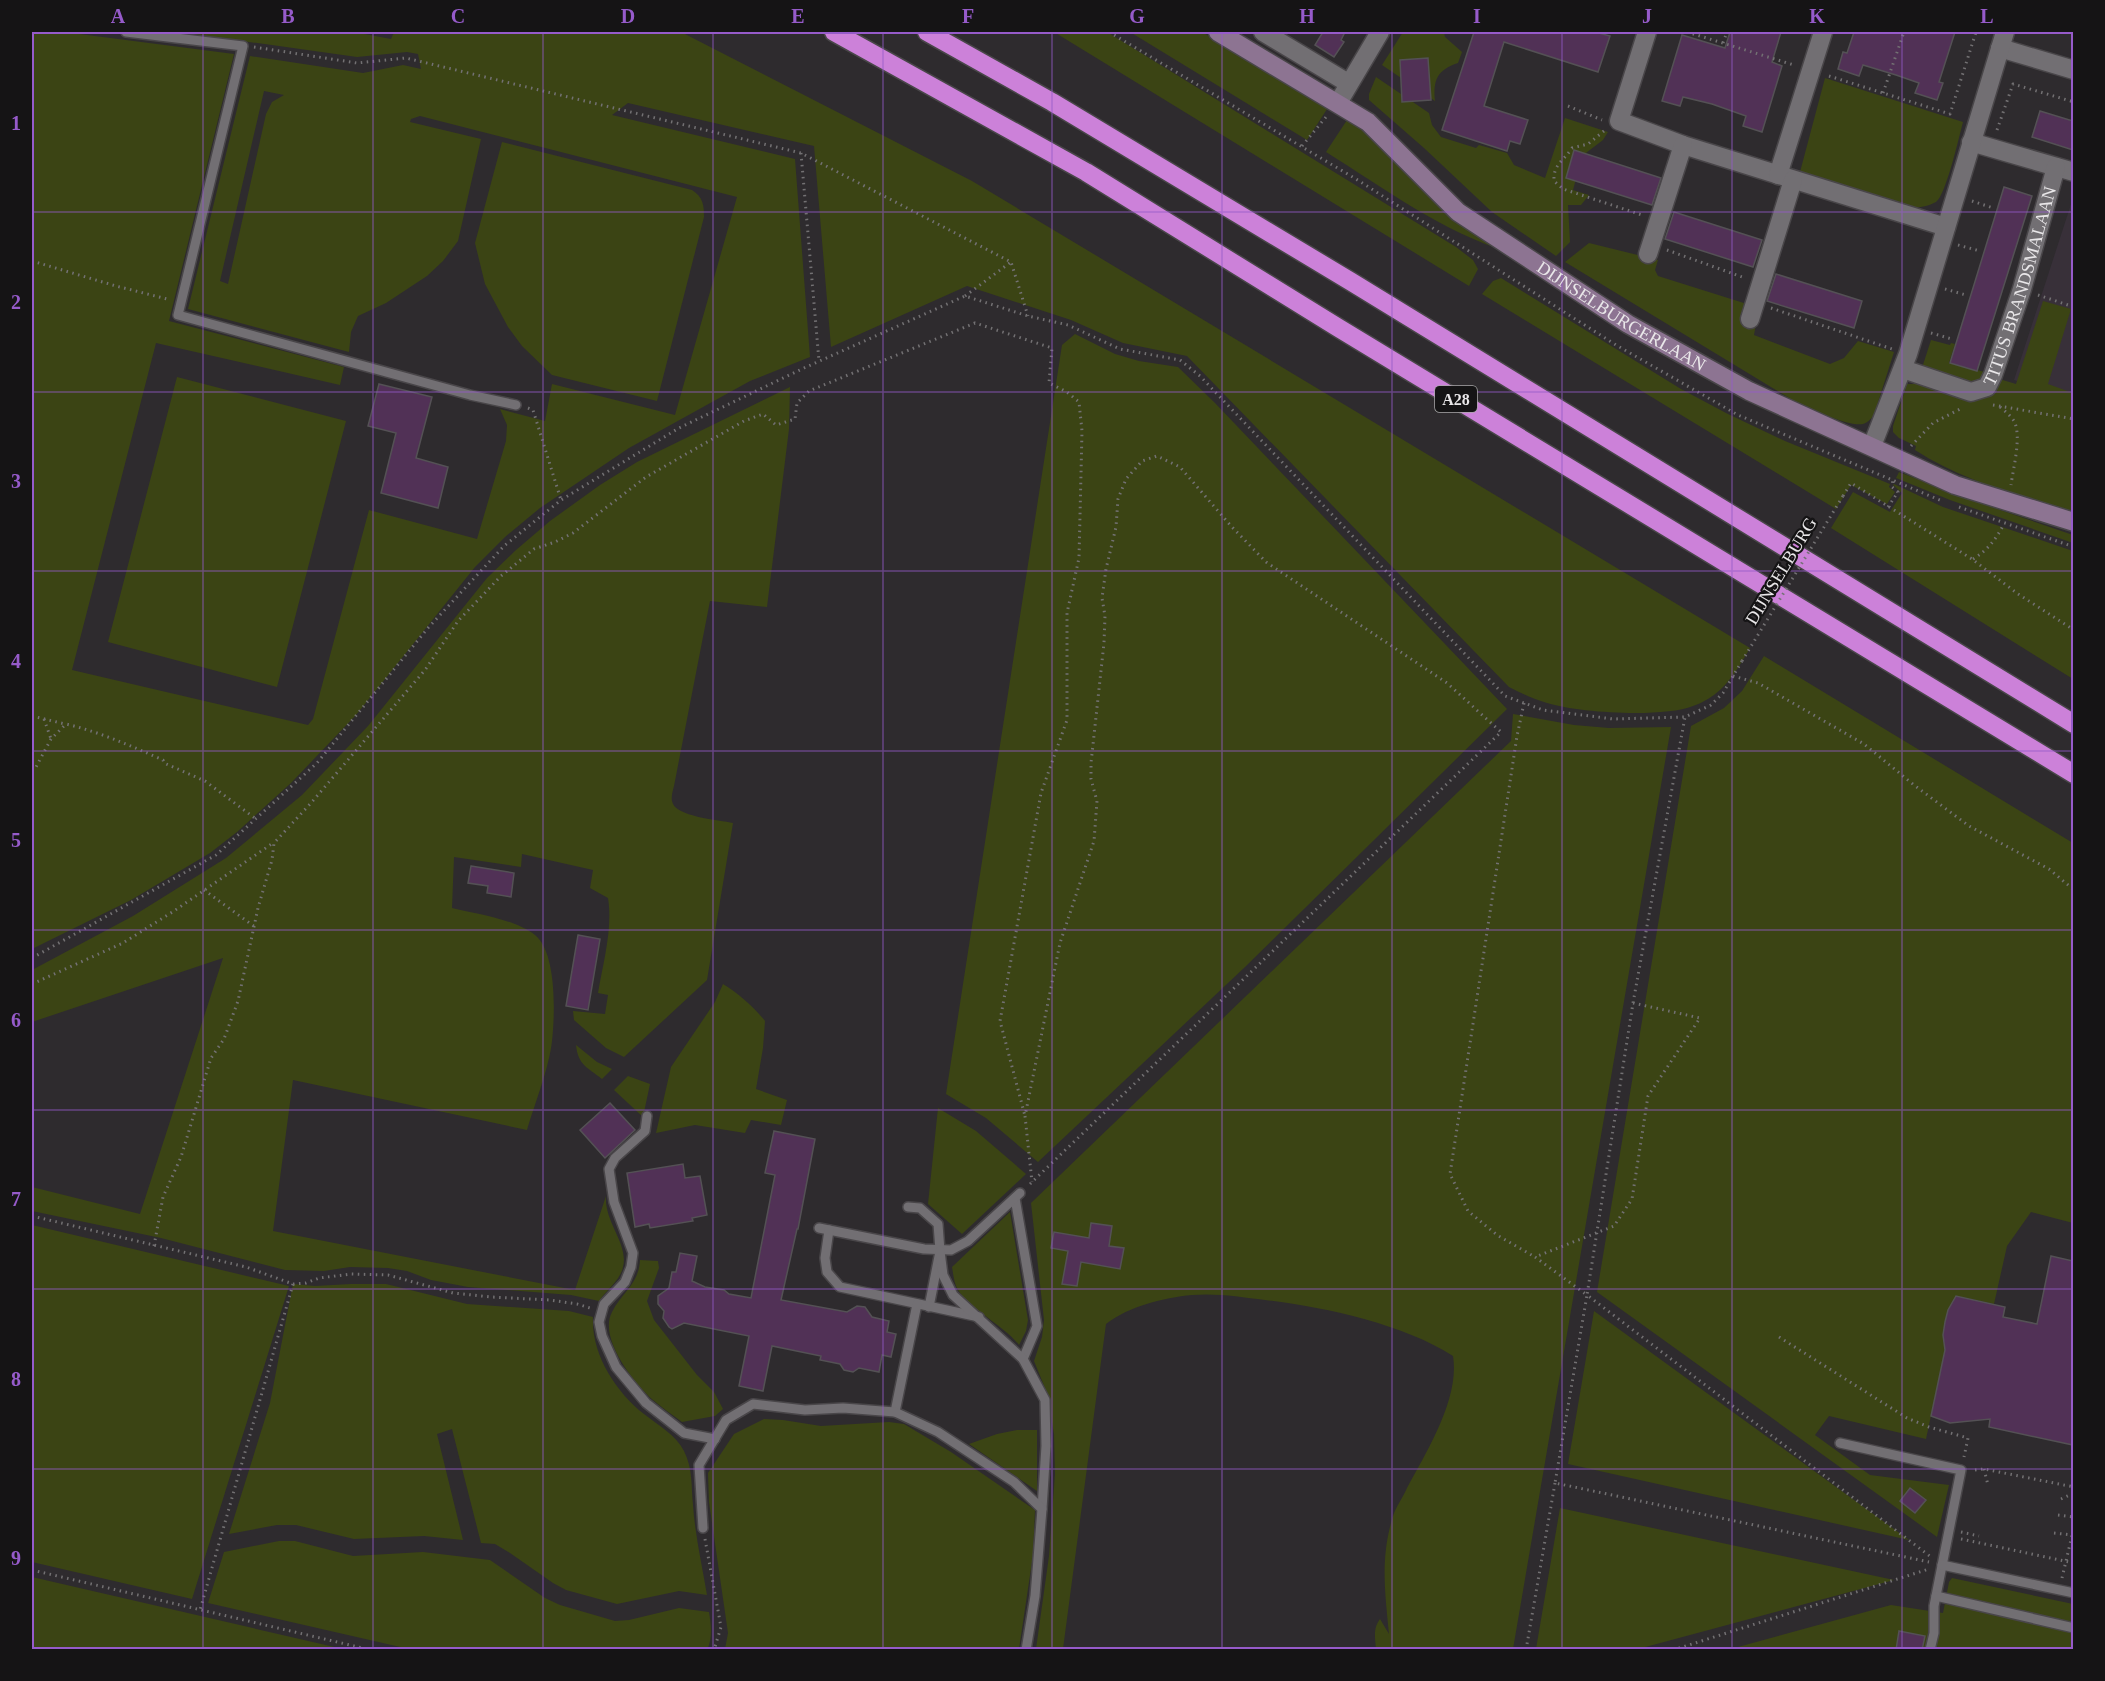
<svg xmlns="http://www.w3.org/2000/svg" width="2105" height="1681" viewBox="0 0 2105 1681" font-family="Georgia,serif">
  <rect width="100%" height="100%" fill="#2e2b2e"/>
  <path fill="#383039" d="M2073,198L2074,199L2073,399L2014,380Z"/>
  <g fill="#3b4414" fill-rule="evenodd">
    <path d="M32,32H64L234,54L169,321L344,367L340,385L156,343L72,670L308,725L313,719L369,510L477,539L506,441L507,425L500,409L545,421L552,384L675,415L737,197L420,116L411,119L410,122L481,139L458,241L443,261L427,276L386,303L358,316L351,332L349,352L188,309L250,56L363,73L403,65L421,69L418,54L407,52L357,57L178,32H354L391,39L394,32H681L972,181L1750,648C1740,665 1730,683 1714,695C1708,699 1700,704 1693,706C1663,718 1579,713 1547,703C1533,699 1521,693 1509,687L1187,356L1123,343L1071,320L967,286L831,347L814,146L628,103L612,115L795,159L810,357L750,381L629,448L540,508L505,537L475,567L356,715L291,783L237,832L210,853L131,900L32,949ZM264,91L284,95L272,102L266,114L228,284L220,281Z"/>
    <path d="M1054,32H1107L1456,247L1473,260L1478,269L1469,286Z"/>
    <path d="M1130,32H1202L1329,106L1307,140Z"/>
    <path d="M1403,32H1444L1445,37L1462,52L1458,63C1437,70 1433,80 1435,101L1382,65Z"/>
    <path d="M1376,77L1429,113L1432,125L1441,137L1476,148L1479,145L1507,153L1514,165L1545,178L1565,118L1608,132L1603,140L1582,156L1573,190L1589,195L1581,205H1568L1570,242L1556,256L1492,212L1424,148L1369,100V94Z"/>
    <path d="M1825,78L1963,122C1959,137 1946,195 1936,202C1929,206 1921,207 1913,208L1800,172Z"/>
    <path d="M1349,117L1398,163L1509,252C1446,234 1382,187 1326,152Z"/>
    <path d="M502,142L692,190C703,197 704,205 704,217L657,401L552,375L522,346L508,327L485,284L475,243Z"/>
    <path d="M1589,243L1658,260L1655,270L1658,276L1747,304L1757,319L1754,335L1830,364L1844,358L1858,341L1894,352L1874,415C1871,419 1867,423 1863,424C1850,427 1812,410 1799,404L1565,262Z"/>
    <path d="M1501,278L1681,389L1726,413L1785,441L1890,484L1889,487L1895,492L1887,504L1851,485L1836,509L1482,294L1493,281Z"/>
    <path d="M2043,301L2071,309L2048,384L2073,393V513C2020,496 1963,481 1915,450L1916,446L1899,438L1893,432V426L1907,384H1917L1918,379L1964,394L1996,378L2016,384Z"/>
    <path d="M1075,334L1115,354L1139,361L1178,367L1215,403L1507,709L1245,967L1038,1162L986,1118L946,1094L1062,345Z"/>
    <path d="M1931,340L1950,345L1951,343L1955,344L1949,363L1985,372L1980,385L1921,371Z"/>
    <path d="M177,377L346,421L277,687L108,642Z"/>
    <path d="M790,387L789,429L767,607L710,601L674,786C673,790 671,796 672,801C674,817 720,820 733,823L707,980L624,1057L606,1048L574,1020L573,1011L605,1014L608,995L598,993C603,963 613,928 608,898L590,888L593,870L522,854L521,867L454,857L452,908C476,914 515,919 535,935C557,953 555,1014 552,1041C549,1068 535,1103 527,1130L293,1080L273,1231L575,1290L606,1196C604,1222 629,1244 623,1267C621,1279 606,1291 599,1301L571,1295L468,1287L431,1280L407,1271L388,1268L350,1267L324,1271L285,1270L161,1238L32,1211V1187L140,1214L223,958L32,1022V970L133,916L226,858L302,795L368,726L487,578L516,550L550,521L600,485L637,462Z"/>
    <path d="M1899,472L1974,501L2073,535V543L1950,500L1896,478Z"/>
    <path d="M1894,484L1943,507L2073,551V679L1831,528L1853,492L1890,512L1902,493L1893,485Z"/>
    <path d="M1764,656L2073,843V1223L2031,1212L2007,1246L1994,1304L1957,1296C1945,1311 1941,1332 1945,1350L1926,1439L1829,1416L1815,1435L1870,1475L1949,1485L1937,1537L1597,1292L1691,726L1724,708L1742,691Z"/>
    <path d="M1513,714L1574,725L1609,728L1671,727L1513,1649H1376C1375,1638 1373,1628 1380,1619L1389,1634C1385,1592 1380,1558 1393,1516C1396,1507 1403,1497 1407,1488C1427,1451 1460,1398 1453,1356C1403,1324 1324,1307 1265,1300C1241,1297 1217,1293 1192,1295C1163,1298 1129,1306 1106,1324L1063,1649H1036L1049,1556L1055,1474L1054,1434L1047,1393L1034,1361L1042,1337L1044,1320L1031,1203L1511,741Z"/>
    <path d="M723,984C739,994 753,1006 765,1021L763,1048L756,1089L787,1100L781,1125L751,1120L745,1133L695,1125L656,1133L671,1067L715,1002Z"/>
    <path d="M576,1045L597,1062L612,1069L602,1079C587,1067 578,1065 576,1045Z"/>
    <path d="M628,1076L650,1084L643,1117L614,1090Z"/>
    <path d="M938,1108L976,1131L1026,1174L962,1234L928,1204Z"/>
    <path d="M1010,1212L1028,1320L1026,1331L1019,1345C1005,1326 963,1305 956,1286C954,1281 953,1273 952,1267Z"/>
    <path d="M32,1225L289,1286L192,1599L32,1562Z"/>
    <path d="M640,1260L658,1261L659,1268L647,1301L654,1320L697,1375L714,1392L723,1409L715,1416L682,1422C673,1415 662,1408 653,1400C634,1383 598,1338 612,1312C622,1292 639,1284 640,1260Z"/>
    <path d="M293,1284L315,1286L351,1284H386L467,1304L569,1311L593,1317C591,1354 616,1392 644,1414C659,1426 675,1434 684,1451C693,1469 691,1485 693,1505C695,1535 702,1565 707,1595L679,1591L617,1604L566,1590L553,1583L510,1553L495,1544L481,1543L452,1429L437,1434L463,1540L424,1536L354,1539L296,1525H277L229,1534L270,1403Z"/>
    <path d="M1594,1311L1909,1540L1568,1464Z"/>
    <path d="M764,1419L783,1420L821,1426L889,1422L904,1424L951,1452L1035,1510L1033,1555L1019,1649H725L728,1633L709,1502L708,1473L734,1434Z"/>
    <path d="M1017,1430H1037V1491L969,1444L997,1434Z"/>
    <path d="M1560,1508L1894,1580L1638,1649H1536Z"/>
    <path d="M279,1541H295L353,1556L423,1552L490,1560L545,1598L560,1605L615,1621L629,1620L679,1608L709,1612C711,1625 713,1637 707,1650L409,1649L208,1603L224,1552Z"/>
    <path d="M32,1577L343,1649H32Z"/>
    <path d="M1952,1578L2073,1604V1649L1727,1650L1891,1605L1943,1613L1949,1582Z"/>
  </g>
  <g fill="#513156" stroke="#545155" stroke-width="1.5">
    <path d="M1323,32H1345L1341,40L1344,42L1334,57L1315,45Z"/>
    <path d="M1474,32H1595L1610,36L1598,72L1504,42L1484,106L1528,120L1520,144L1510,141L1507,151L1442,130Z"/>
    <path d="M1730,32H1781L1772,62L1782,66L1762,132L1743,126L1746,116L1712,104L1683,97L1680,106L1662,101L1682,35L1725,48Z"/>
    <path d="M1854,32H1955L1939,82L1943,83L1937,100L1915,93L1919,83L1896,75L1863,65L1859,76L1838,69L1843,52L1847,53Z"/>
    <path d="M1428,58L1431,100L1402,102L1400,60Z"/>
    <path d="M2040,111L2073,121V150L2032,137Z"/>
    <path d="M1574,150L1661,178L1652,205L1566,178Z"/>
    <path d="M2004,187L2032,196L1977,371L1950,363Z"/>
    <path d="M1674,212L1762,240L1753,267L1665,239Z"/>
    <path d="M1776,274L1862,301L1854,328L1767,301Z"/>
    <path d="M379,384L432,397L416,458L448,467L438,508L381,493L396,433L368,426Z"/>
    <path d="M471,866L514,873L511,897L487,893L488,886L468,883Z"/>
    <path d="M578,935L600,939L588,1010L566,1006Z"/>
    <path d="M610,1103L635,1130L605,1158L580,1130Z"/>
    <path d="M774,1131L815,1139L798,1229H797L781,1300L847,1312L857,1306L865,1307L872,1317L889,1321L887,1332L896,1334L891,1357L882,1355L879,1372L859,1368L853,1372L844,1370L840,1364L820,1360L821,1356L772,1346L763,1391L739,1386L749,1336L684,1323L672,1329L669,1327L663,1318L664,1311L658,1304V1296L669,1288L672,1272H676L680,1253L697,1256L692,1281L705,1287L724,1290L729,1294L751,1298L775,1175L765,1173Z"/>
    <path d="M683,1164L685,1178L700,1176L707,1215L692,1218L693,1221L650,1228L649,1224L635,1227L627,1173Z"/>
    <path d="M1091,1223L1112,1226L1109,1246L1124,1248L1120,1269L1081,1262L1077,1286L1062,1284L1068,1251L1051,1248L1054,1232L1089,1238Z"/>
    <path d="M2051,1256L2073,1261V1445L1989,1427L1990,1419L1950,1423L1931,1416L1945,1350L1943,1335L1945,1322L1948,1310L1956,1296L2005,1307L2003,1317L2037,1324Z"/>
    <path d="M1910,1488L1926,1500L1915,1513L1900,1501Z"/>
    <path d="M1899,1631L1925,1636L1922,1650H1896Z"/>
  </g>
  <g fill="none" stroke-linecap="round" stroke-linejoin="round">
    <defs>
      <g id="lane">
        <path d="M126,32L243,46L178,315L470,395L516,405"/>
        <path d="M647,1116L645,1131L615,1158L609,1169L614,1202L633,1253L631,1267L625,1282L604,1304L599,1322L602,1336L616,1367L646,1403L684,1433L715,1439"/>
        <path d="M1015,1198L1037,1326L1023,1359"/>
        <path d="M908,1207L920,1208L938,1224L940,1251L929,1307"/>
        <path d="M819,1228L924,1249L951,1250L968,1241L1020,1193"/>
        <path d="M829,1230L825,1258L827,1272L840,1287L979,1317"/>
        <path d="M940,1251L943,1275L953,1295L1023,1359L1045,1400L1046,1446L1042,1509"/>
        <path d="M895,1412L917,1304"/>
        <path d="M1840,1443L1961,1470L1934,1606V1633L1930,1650"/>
        <path d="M703,1528L699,1465L726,1420L753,1404L805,1410L843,1408L895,1412L938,1432L1014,1482L1042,1509L1035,1596L1026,1650"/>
        <path d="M1942,1565L2074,1593"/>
        <path d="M1936,1596L2074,1628"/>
      </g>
      <g id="street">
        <path d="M1263,32L1348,83"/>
        <path d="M1647,32L1619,121L1683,145L1946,227"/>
        <path d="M2000,48L2074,70"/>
        <path d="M1338,103L1380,32"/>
        <path d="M1971,142L2074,172"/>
        <path d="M1778,175L1823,32"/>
        <path d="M1648,254L1683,145"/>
        <path d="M1750,319L1793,180"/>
        <path id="s1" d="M1903,369L1971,392L1987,387L1993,375L2022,289L2056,167"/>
        <path d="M1872,446L1908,354L2005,32"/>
      </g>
      <g id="secondary">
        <path id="s2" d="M1218,32L1368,122L1458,212L1628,324L1749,391L1955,485L2074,522"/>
      </g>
      <g id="highway">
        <path d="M834,32L1086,172L1337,327L2074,774"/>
        <path d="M927,32L1052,102L1350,281L2074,724"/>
      </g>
    </defs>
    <use href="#lane" stroke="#494649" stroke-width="12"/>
    <use href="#street" stroke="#494649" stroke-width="21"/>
    <use href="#secondary" stroke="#494649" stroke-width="21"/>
    <use href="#highway" stroke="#494649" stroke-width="21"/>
    <g stroke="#737173" stroke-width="3" stroke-dasharray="1.5 4.5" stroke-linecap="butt">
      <path d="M1109,32L1356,179L1616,345L1738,415L1942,501"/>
      <path d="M1687,32L1794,65"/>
      <path d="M1723,43L1727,32"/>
      <path d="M254,47L357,63L406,58L801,153L1011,262L1028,316"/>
      <path d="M1829,76L1950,114L1976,32"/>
      <path d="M1883,93L1904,32"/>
      <path d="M1568,106L1602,120"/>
      <path d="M1997,130L2013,84L2074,102"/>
      <path d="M1604,131L1588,144L1572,148C1564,161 1553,164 1554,181L1563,189L1642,215"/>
      <path d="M1302,146L1326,117"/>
      <path d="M801,153L819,361"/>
      <path d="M1972,201L1993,208"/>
      <path d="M1958,245L1980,251"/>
      <path d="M1667,250L1745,278"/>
      <path d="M32,261L116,286L167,299"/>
      <path d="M1945,289L1966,295"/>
      <path d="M2038,295L2074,307"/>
      <path d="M965,296L1011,262"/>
      <path d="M1771,308L1892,349"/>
      <path d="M1931,333L1952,339"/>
      <path d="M1993,405L2074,419"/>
      <path d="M2000,407C2005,411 2010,415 2014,421C2022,436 2013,469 2011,485"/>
      <path d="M528,408L533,410L561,500"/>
      <path d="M1911,446L1933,423L1962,408"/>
      <path d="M1843,496L1851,483L1972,559L2018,594L2074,630"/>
      <path d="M1888,507L1898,492L1892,487L1893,479"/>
      <path d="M1959,507L2074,547"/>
      <path d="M1973,559C1988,550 1996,539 2004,524"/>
      <path d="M1742,661L1723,693L1711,705L1685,717L1633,1003L1587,1295L1931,1557"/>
      <path d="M1733,676L1758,683L1864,744L1914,785L1969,826L2049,869L2074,890"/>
      <path d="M1524,703L1517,736L1450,1174L1468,1211L1497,1235L1535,1257"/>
      <path d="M32,716L65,724"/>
      <path d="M44,719L51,739"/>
      <path d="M32,771L36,767L51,739L66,724C100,732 131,746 163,760L164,763L205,781L256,819"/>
      <path d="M204,890L255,927"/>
      <path d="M32,958L216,855L317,763L428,628L504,546L561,500L679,428L804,368L965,296L1028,316L1068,325L1120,349L1180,360L1200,376L1505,696L1543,710L1613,719L1685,717"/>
      <path d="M32,984L123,943L174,911L273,843"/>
      <path d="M1633,1003L1700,1018L1648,1096L1632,1199L1614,1226L1535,1257L1587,1295L1555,1483L1929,1562"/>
      <path d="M1030,1184L1032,1182L1501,732L1447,683L1266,562L1231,526L1180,467L1157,456L1142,461L1126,479L1118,499L1116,527L1106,569L1102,598L1105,616L1104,643L1091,763V779L1097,801L1094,841L1060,943L1025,1116L1032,1182"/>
      <path d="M32,1216L246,1267L293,1284L200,1610"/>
      <path d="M154,1246L163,1197L181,1157L211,1058L224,1039L238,1001L258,908L272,860L274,843L311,803L425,670L458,621L501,576L534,549L555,542L573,533L646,477L744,421L763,414L776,425L795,419L797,403L809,391L975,323L1052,348L1049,383L1067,392L1079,402L1082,431L1079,558L1067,613V720L1041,793L1000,1021L1025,1116"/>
      <path d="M293,1284L306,1283L319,1278L351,1274L388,1275L453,1293L491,1297L550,1300L577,1304L590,1308"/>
      <path d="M1779,1337L1907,1418L1929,1427L1968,1438L1964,1457"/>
      <path d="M1984,1469L1988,1485"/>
      <path d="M1975,1470L1984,1469L2074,1487"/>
      <path d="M2061,1499L2074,1493"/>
      <path d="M2058,1515L2074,1517"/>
      <path d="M1961,1532L1979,1536"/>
      <path d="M2054,1533L2072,1535"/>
      <path d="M705,1539L721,1627L714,1650"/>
      <path d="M1961,1539L2074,1563"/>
      <path d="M32,1570L371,1650"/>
      <path d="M2062,1578L2074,1527"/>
      <path d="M1526,1650L1555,1483"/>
      <path d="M1673,1650L1929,1569"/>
    </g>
    <use href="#lane" stroke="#726f73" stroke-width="9"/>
    <use href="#street" stroke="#726f73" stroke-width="18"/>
    <use href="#secondary" stroke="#8d7492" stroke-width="18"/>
    <use href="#highway" stroke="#cc81d9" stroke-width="18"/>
    <path stroke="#737173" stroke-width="3" stroke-dasharray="1.5 4.5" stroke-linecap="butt" d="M1742,661L1843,496"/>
  </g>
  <path fill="none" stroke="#965bca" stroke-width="1.5" stroke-opacity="0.55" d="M203,32V1650M373,32V1650M543,32V1650M713,32V1650M883,32V1650M1052,32V1650M1222,32V1650M1392,32V1650M1562,32V1650M1732,32V1650M1902,32V1650M32,212H2074M32,392H2074M32,571H2074M32,751H2074M32,930H2074M32,1110H2074M32,1289H2074M32,1469H2074"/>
  <g text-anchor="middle" stroke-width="4.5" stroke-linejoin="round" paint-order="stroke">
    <rect fill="#151415" stroke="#a9a8a9" stroke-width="1.5" x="1435" y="386" width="42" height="26" rx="4.5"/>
    <g font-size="16" font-weight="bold" fill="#e9e7e9">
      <text x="1456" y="405">A28</text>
    </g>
    <g font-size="18" fill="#e9e7e9" stroke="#151415">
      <text dy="6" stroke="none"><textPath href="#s1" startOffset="195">TITUS BRANDSMALAAN</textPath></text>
      <text dy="6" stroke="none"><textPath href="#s2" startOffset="496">DIJNSELBURGERLAAN</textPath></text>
      <text transform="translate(1781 571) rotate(-59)" y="6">DIJNSELBURG</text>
    </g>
  </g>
  <rect width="2105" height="1681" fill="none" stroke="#151415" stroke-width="66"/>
  <rect x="33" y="33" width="2039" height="1615" fill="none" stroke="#965bca" stroke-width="2"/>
  <g font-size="20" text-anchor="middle" font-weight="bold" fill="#965bca">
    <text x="118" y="23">A</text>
    <text x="288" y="23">B</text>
    <text x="458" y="23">C</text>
    <text x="628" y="23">D</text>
    <text x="798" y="23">E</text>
    <text x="968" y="23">F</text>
    <text x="1137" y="23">G</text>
    <text x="1307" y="23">H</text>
    <text x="1477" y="23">I</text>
    <text x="1647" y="23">J</text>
    <text x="1817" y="23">K</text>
    <text x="1987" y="23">L</text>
    <text x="16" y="130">1</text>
    <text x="16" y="309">2</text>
    <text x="16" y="488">3</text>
    <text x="16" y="668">4</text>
    <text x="16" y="847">5</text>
    <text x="16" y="1027">6</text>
    <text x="16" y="1206">7</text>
    <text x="16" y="1386">8</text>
    <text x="16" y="1565">9</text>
  </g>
</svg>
